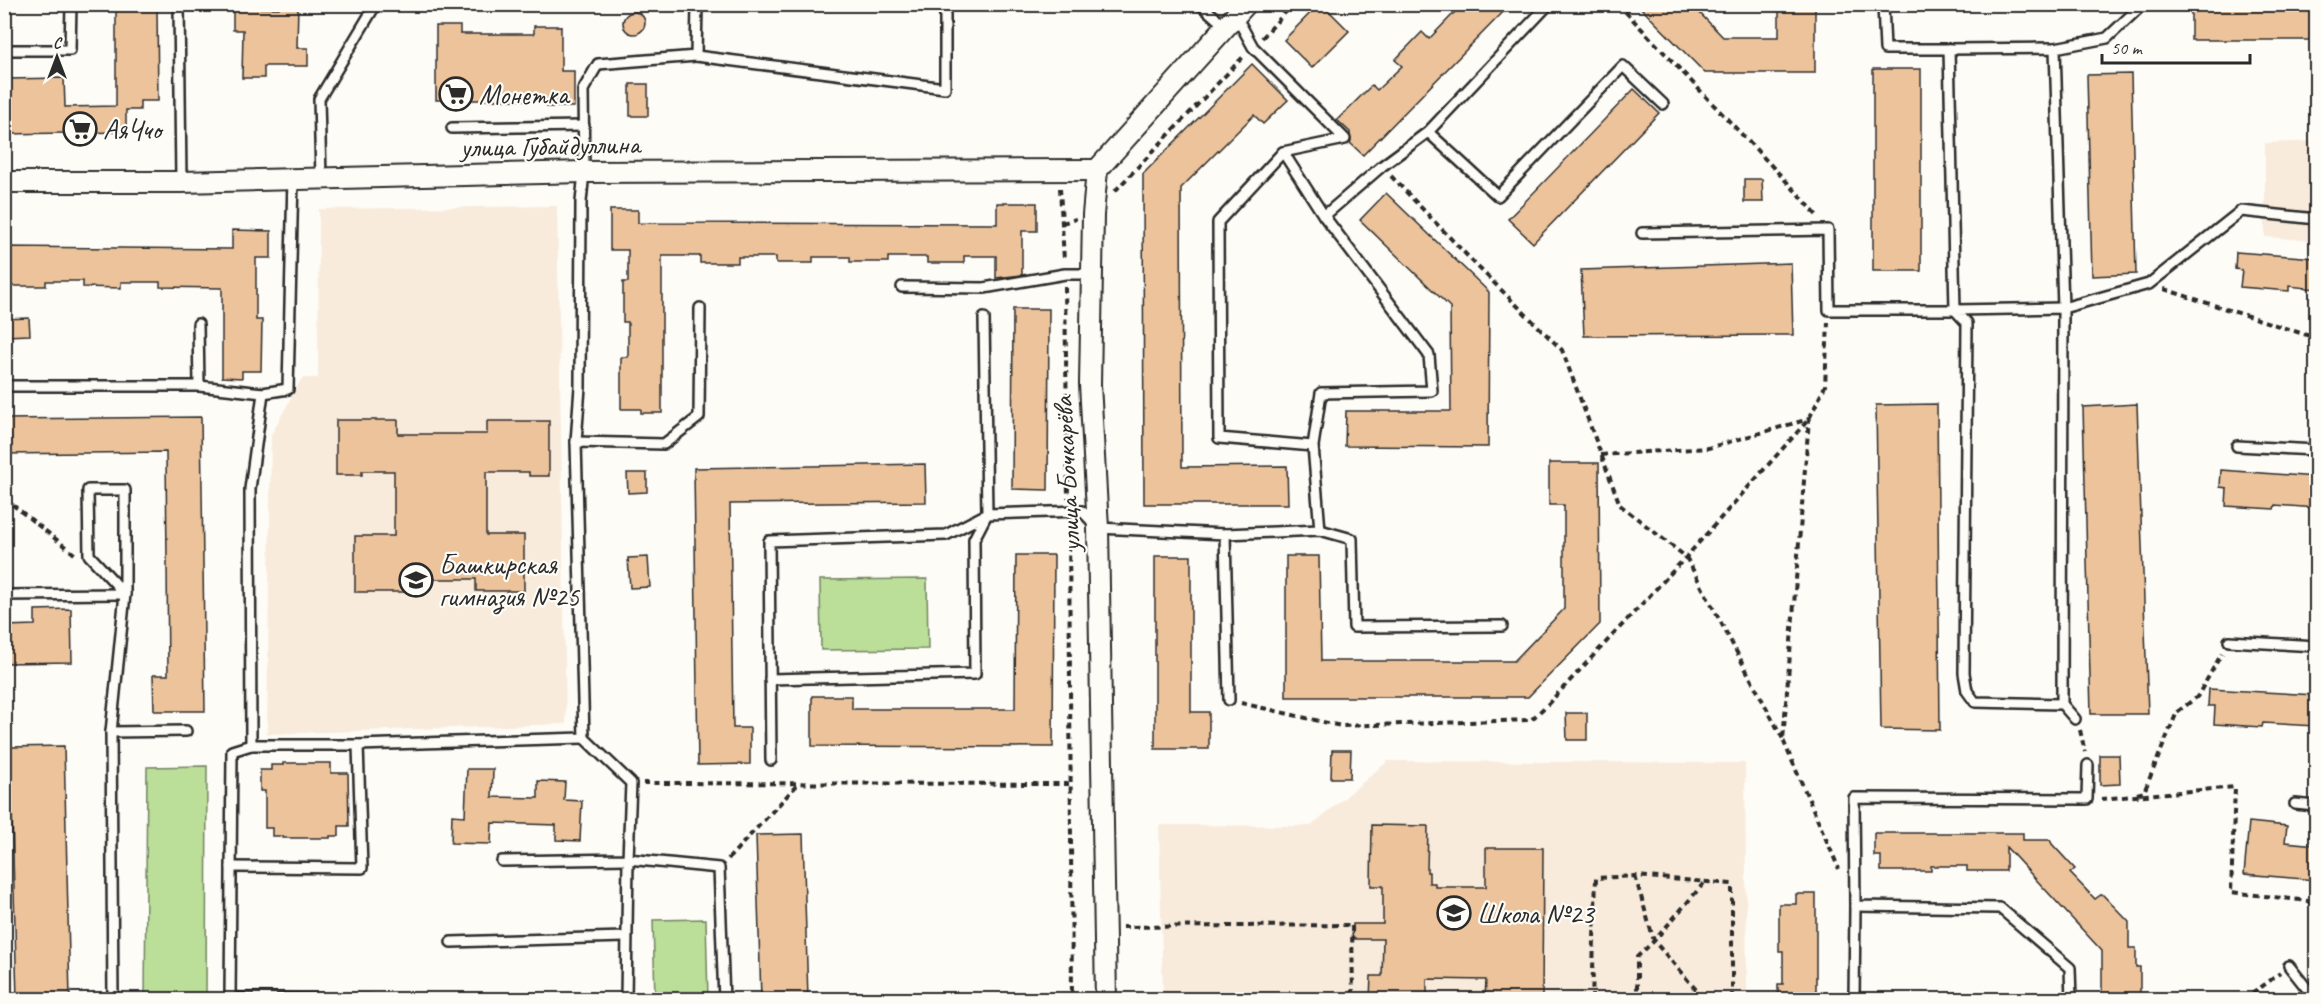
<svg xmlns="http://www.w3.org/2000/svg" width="2321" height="1004" viewBox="0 0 2321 1004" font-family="Caveat,sans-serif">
  <rect width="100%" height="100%" fill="#fdfcf7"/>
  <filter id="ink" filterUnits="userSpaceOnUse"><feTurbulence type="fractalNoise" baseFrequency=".0167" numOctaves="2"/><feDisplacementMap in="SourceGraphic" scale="12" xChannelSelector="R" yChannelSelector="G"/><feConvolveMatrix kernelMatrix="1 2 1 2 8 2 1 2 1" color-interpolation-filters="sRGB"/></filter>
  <g filter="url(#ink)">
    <g fill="#f8ebdb">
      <path d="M2316,141V241L2265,237V143Z"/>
      <path d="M557,206L566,724L267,734L271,435L302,378H318L319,209Z"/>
      <path d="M1388,761L1745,763L1747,999H1163L1159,825L1311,826Z"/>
    </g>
    <g fill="#bbde98" stroke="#738462" stroke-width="1.5">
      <path d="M927,579L928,649L821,650L820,580Z"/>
      <path d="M207,766L206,999H145L147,767Z"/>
      <path d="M706,919L708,999H655L653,920Z"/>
    </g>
    <g fill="#ecc39b" stroke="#2b2b2b" stroke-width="1.5">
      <path d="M116,4H137V9H157L158,101H140V110H126V132L4,134V110H8L7,79L64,78L65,107L116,106Z"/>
      <path d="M279,4H298L297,48H308V66H264V78H242L243,30H233V8H279Z"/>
      <path d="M1319,4H1322L1349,31L1312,68L1284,40Z"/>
      <path d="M1447,4H1511L1363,155L1350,143V132L1337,120L1372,85L1377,90L1402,66L1395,60L1422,32L1429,39L1455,12Z"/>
      <path d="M1637,4H1691L1723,37H1779V4H1815V73H1705Z"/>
      <rect x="2191" y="4" width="125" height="36"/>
      <circle cx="634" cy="23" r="11"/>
      <path d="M436,26H460V34H534V26H561V71H574V107H547V100H436Z"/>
      <path d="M1252,64L1288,100L1263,124L1254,115L1181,188L1182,467L1287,466L1288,504H1144L1143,174Z"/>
      <rect x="1873" y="69" width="48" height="202"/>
      <path d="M2131,74L2136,274L2092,276L2087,75Z"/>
      <rect x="630" y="84" width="18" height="32"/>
      <path d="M1634,89L1659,113L1533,243L1508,219Z"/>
      <path d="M1744,179H1762L1763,202H1744Z"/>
      <path d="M1386,193L1489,292L1488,447L1345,446L1346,411H1451L1450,307L1360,220Z"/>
      <path d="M997,203H1037V231H1022V275L996,278V256H964V263H927V257H888V262H850V257H813V263H776V257H738V263H700V256H662V413H641V409H621V357H628V322H623V282H628V250H610V210H638V223L997,224Z"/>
      <path d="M232,230L271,231V258H256V320H262L261,371H242V378L222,377V288L160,287V282H121V288L83,287V281H46V286H8V281H4V247L232,249Z"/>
      <path d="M2236,252L2316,258V289L2289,286V291L2240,287L2242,270L2235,269Z"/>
      <path d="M1791,263L1793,335L1584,336L1581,270Z"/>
      <path d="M1013,309H1049L1048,490L1012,489Z"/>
      <path d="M29,318L30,335L4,336V319Z"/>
      <path d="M1937,404L1940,730L1881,729L1876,405Z"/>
      <path d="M2137,404L2148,714H2091L2083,407Z"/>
      <path d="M201,417L205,711H154L153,675H168L166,452L4,454V419Z"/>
      <path d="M336,420H398V434H487V421H549V476H529V472H486V535H524V591H476V579H406V592H355V536H394V471H362V475H336Z"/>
      <path d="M1549,463H1599L1600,624L1528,697H1286V556H1319L1321,661H1514L1564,609V505H1549Z"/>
      <path d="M925,464L926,502L730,504L733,728H750V764L698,765L694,468Z"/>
      <path d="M2221,470L2316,477V508L2275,505L2274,509L2226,506L2227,488L2220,487Z"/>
      <path d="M627,473H647V492L628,493Z"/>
      <path d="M1016,555H1054L1053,747L812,746V696H852V709H1015Z"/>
      <path d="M1155,556H1191V712H1209V749H1155Z"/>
      <path d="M648,557L650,587L630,588L628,558Z"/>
      <path d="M71,609L72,662L4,663V626L35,625V610Z"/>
      <path d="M2209,689L2316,695V726L2263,723L2262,727L2214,724L2215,706H2208Z"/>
      <path d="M1566,713H1587V740H1567Z"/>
      <path d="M64,746L70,999H17L10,747Z"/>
      <path d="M1332,750H1351L1350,778H1331Z"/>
      <path d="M2100,755H2119L2120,784L2100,785Z"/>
      <path d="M283,763H331V773H348L349,826H339V836H330V838H283V836H272V828H265V791H260V770H271V765H283Z"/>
      <path d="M467,769H493L492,797L538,798V781L565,782L564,800L582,801L580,841L556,840V825L492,823L491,844L451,843L452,815L465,816Z"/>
      <path d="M2249,822L2287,826L2285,842L2316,845V880L2244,874Z"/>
      <path d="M1372,825L1428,826L1427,872H1429V883H1435V887H1486V848H1543L1542,999H1485L1486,980L1427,979V999H1370L1371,976H1382L1383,939H1352L1353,924H1383V886H1371Z"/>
      <path d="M1874,833H2023V840H2050L2052,844L2075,869L2070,873L2095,899L2102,894L2129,922V948H2136V967H2140V999H2102V951L2006,847V871H1967V866H1931V871H1881V856H1874Z"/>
      <path d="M803,834L808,999H761L756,835Z"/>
      <path d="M1796,894H1816V999H1778V984H1783V951H1779V904H1796Z"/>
    </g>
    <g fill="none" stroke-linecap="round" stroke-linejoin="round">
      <defs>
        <g id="service">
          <path d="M179,4L181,182"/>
          <path d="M1075,4H1105"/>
          <path d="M1200,4L1226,27"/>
          <path d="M1883,4L1885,49H1949"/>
          <path d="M1236,16L1253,47L1345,139L1283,152"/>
          <path d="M2055,48L2107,38L2143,4"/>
          <path d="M4,50H70L71,4"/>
          <path d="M696,56L945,88V4"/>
          <path d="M452,128L584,126"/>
          <path d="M1428,132L1498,196L1623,66L1663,104"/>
          <path d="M321,178L319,99L376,4"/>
          <path d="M1324,216L1382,166L1428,132L1549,4"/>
          <path d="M1642,233L1828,230L1829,310H1955L1949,49L2055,48L2063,308L2149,284L2241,211L2316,219"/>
          <path d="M902,287L984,288L1065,274H1093"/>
          <path d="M984,318L987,514L1082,511L1098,528L1225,534L1229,700"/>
          <path d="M198,324L199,386L263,393L250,489L251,745"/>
          <path d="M4,386H199"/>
          <path d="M263,393L288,389L293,178"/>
          <path d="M576,442L664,444L699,417L700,308"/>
          <path d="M1313,446L1321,393L1432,391L1429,355L1324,216L1283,152L1218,222L1219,438L1313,446L1320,530"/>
          <path d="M2237,446L2316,450"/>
          <path d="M1225,534L1320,530L1352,539L1354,627L1502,626"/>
          <path d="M4,595L125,594"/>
          <path d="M2229,641L2316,646"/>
          <path d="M770,679L975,674L974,539L987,514"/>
          <path d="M2062,704L1975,702L1967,691L1964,673L1967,323L1955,310L2063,308L2062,704L2075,719"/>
          <path d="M111,732L186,731"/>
          <path d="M771,760L769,541L946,535L987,514"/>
          <path d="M2295,804L2316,806"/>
          <path d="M502,861L628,859L631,783L584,738"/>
          <path d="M231,867L362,868L358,745"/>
          <path d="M451,942L625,937"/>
          <path d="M2289,966L2316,1000"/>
          <path d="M230,998L371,1000"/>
          <path d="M113,1000L111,732L125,594V490H88L89,555L125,594"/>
          <path d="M230,1000L232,751L251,745H358L584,738L576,442L580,387L581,202L584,172L583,90L598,64L696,56L697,4"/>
          <path d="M626,1000L628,859L719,868L724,1000"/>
          <path d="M1854,1000L1855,906"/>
          <path d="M2071,1000L2070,968L2000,908L1855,906L1854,798L2087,799L2088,765"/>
        </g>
        <g id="minor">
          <path d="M4,182H181L584,172L1097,170"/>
          <path d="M1106,1000L1098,528L1090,384L1093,215L1097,170L1246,4"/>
        </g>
      </defs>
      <use href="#service" stroke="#2b2b2b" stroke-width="14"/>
      <use href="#minor" stroke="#2b2b2b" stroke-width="24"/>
      <g stroke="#2b2b2b" stroke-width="4" stroke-dasharray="6 4.5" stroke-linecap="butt">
        <path d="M1618,4L1804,200L1818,217"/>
        <path d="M1262,38L1293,4"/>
        <path d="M1391,176L1477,266L1562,350L1620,505L1686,557L1783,739"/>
        <path d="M1060,188L1064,261"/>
        <path d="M1115,191L1244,56"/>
        <path d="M1062,223L1076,219"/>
        <path d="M1065,287L1068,498"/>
        <path d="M2164,289L2316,338"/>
        <path d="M1601,455L1708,448L1809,419L1783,740L1839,869"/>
        <path d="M4,498L77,556"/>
        <path d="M1069,524L1072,1000"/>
        <path d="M1241,703L1341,726L1531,720L1548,704L1686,557L1809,419L1825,386L1828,322"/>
        <path d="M2080,730L2085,752"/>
        <path d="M643,783L1072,784"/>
        <path d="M2137,794L2144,792L2177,712L2197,697L2222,653"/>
        <path d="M2101,799L2235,787L2231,892L2316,902"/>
        <path d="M728,859L798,784"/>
        <path d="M1635,876L1654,941L1705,1000"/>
        <path d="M2309,902L2316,910"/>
        <path d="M1122,927L1352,925L1353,1000"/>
        <path d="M1592,1000L1596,878L1635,876L1732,884V1000"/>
        <path d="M1637,1000V957L1654,941L1704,883"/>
        <path d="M2244,1000L2280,973"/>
      </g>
      <use href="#service" stroke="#fdfcf7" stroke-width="9"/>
      <use href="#minor" stroke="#fdfcf7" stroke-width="20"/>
    </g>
  </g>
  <defs>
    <symbol id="supermarket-ring" viewBox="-11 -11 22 22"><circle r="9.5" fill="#fdfcf7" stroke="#2b2b2b" stroke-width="1.5"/><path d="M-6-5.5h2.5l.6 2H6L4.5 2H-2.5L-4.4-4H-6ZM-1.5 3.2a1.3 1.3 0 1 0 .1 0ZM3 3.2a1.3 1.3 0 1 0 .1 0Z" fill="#2b2b2b"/></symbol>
    <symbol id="school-ring" viewBox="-11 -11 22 22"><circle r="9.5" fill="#fdfcf7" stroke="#2b2b2b" stroke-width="1.5"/><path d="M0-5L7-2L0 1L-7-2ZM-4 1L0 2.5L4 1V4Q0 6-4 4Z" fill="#2b2b2b"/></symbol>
  </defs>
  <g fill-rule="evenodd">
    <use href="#supermarket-ring" x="437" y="75" width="38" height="38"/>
    <use href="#supermarket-ring" x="61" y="110" width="38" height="38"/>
    <use href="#school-ring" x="397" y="561" width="38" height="38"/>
    <use href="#school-ring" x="1435" y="894" width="38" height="38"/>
  </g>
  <g text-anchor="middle" stroke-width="4.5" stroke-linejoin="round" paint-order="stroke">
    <g font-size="28" fill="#2b2b2b" stroke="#fdfcf7" text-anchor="start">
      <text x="479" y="104">Монетка</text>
      <text x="103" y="139">АяЧчо</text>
      <text x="439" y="574">Башкирская<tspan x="439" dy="32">гимназия №25</tspan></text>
      <text x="1477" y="923">Школа №23</text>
    </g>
    <g font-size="28" fill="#2b2b2b" stroke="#fdfcf7">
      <text transform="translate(550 145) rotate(-1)" y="10">улица Губайдуллина</text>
      <text transform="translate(1066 474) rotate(-93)" y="10">улица Бочкарёва</text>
    </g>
  </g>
  <rect width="2321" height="1004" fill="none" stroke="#fdfcf7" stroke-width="24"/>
  <rect x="12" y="12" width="2297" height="980" fill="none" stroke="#2b2b2b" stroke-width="2" filter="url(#ink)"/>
  <g transform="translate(57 57)" stroke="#fdfcf7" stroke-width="4.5" paint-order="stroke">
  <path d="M0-4.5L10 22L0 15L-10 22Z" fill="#2b2b2b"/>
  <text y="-9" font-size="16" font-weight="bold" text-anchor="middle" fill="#2b2b2b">С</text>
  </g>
  <path d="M2102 54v9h148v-9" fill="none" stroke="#2b2b2b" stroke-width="3"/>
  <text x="2111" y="54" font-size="18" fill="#2b2b2b" stroke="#fdfcf7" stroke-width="4.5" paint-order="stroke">50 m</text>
</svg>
